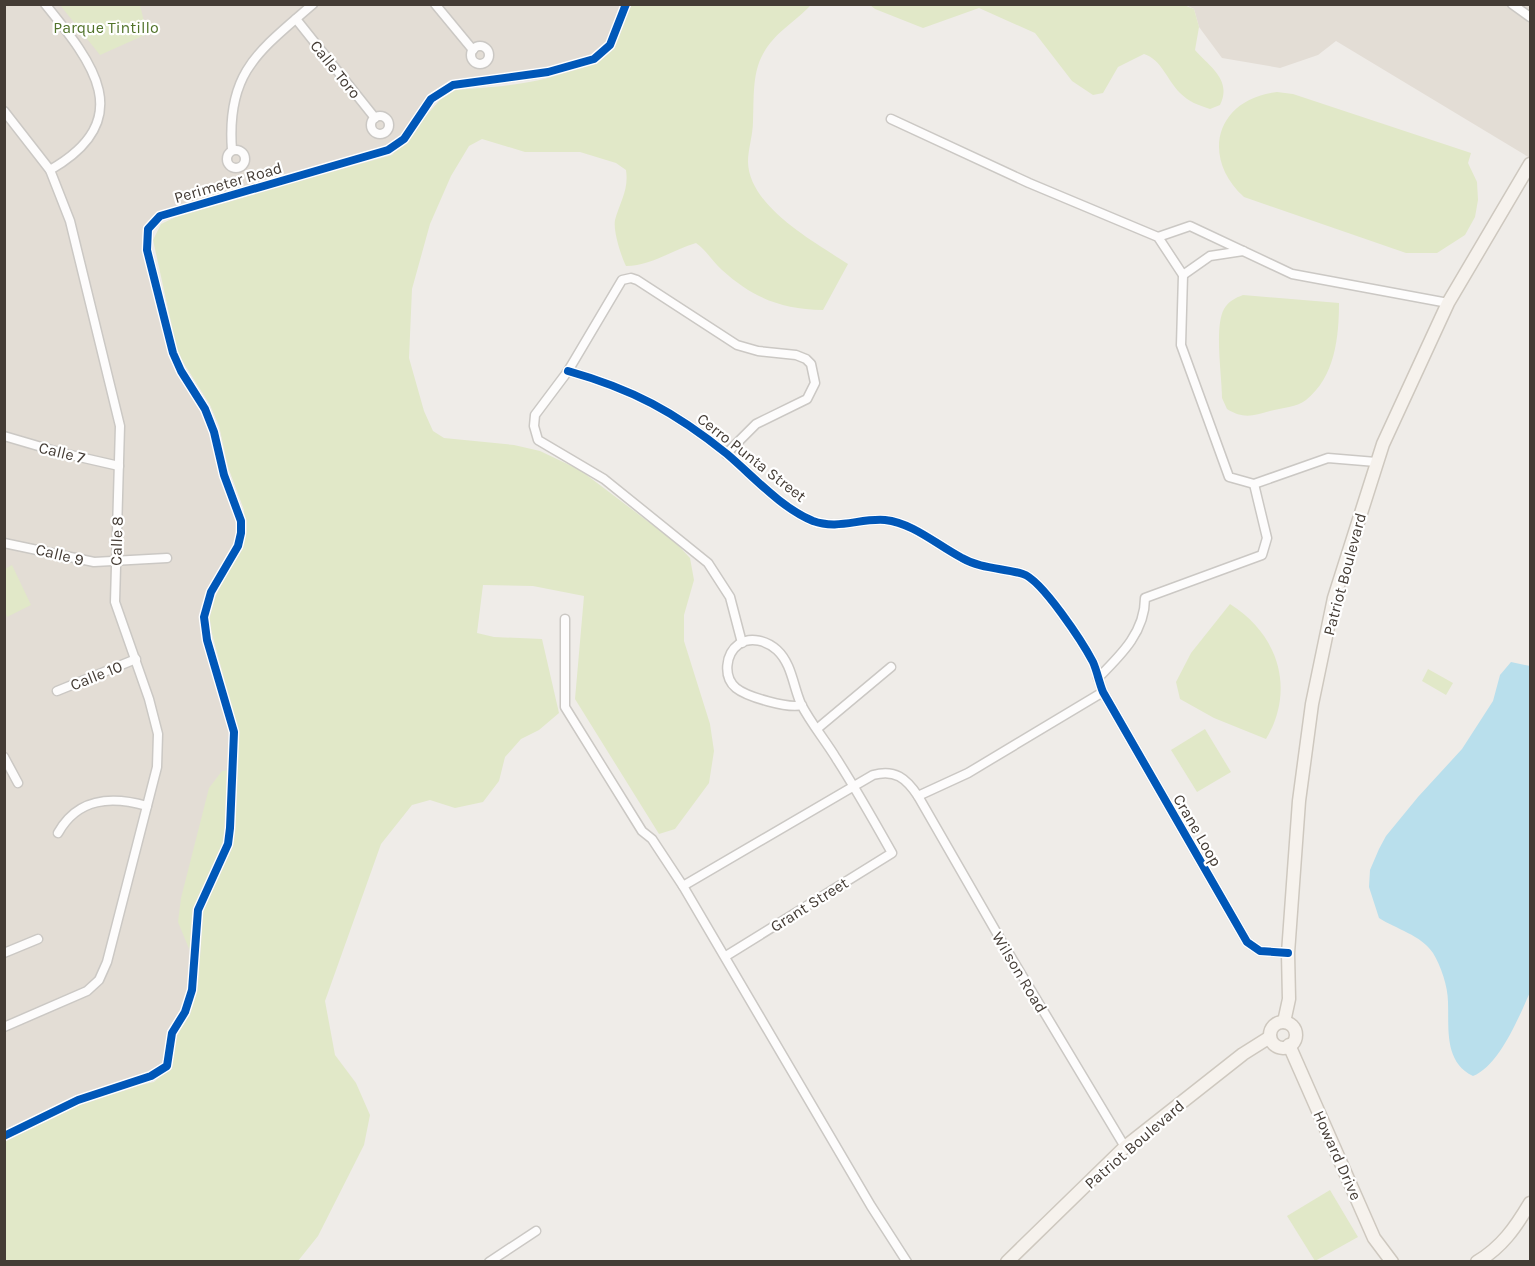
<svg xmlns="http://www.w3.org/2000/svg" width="1535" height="1266" viewBox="0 0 1535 1266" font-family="Karla,sans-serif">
  <rect width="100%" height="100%" fill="#efece8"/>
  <g fill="#e3ddd5">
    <path d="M5,5H626L610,45L594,59L547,72L453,85L431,99L404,139L388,150L160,216L148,229L147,250L173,353L205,409L241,533L211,592L204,617L234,745L192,990L167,1066L78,1100L5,1136Z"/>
    <path d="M1186,5H1530V158L1336,41L1318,55L1280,68L1222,58L1199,27L1194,9Z"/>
  </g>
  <g fill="#e1e8c8">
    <path d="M60,5H140L147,34L100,55Z"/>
    <path d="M626,5H811C795,22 775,32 763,54C752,73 754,100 753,121C753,135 748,149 748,162C749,207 816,243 848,264L823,310C781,309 753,298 722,270C712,261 707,251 696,243C672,250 651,266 626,266C621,256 613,231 615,220C620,202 629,190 626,170L616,163L580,152H525L482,139L469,146L451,176L430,224L412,289L409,358L424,411L433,431L444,438L514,445L540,451L580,470L675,542L690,558L694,580L684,615V641L710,724L714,751L709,783L675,829L659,834L575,699L584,596L533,586L483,585L477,633L494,637L542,639L559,713L539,730L521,739L505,757L499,781L483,802L455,808L430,800L412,805L381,844L325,1001L335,1055L356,1083L370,1115L364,1145L318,1236L298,1261L5,1262V1141L100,1095L154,1082L164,1073L169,1065L172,1030L189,987L192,956L178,922L181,898L209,788L222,771L237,769L239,734L207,615L245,533L244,510L228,467L219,426L210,405L178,354L153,240L161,224L186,212L392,155L445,94L455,90C502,86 583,84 610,39C617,28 621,16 626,5Z"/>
    <path d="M870,5H1184L1194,9L1199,27L1195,50C1211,68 1232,80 1220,105L1210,109C1198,105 1189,102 1180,93C1167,80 1162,60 1144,54L1118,67L1103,93L1093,95L1072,81L1035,33L979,8L923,28L875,9Z"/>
    <path d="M1277,92L1293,94L1471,153L1468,163L1477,182L1478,200L1475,217L1465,235L1437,253H1406L1244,197C1200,157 1216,99 1277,92Z"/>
    <path d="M1243,295L1339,303C1339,337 1335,377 1306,400C1298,407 1281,408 1270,411C1253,416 1243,419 1227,409L1222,398C1222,376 1214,327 1224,309C1229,301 1235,298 1243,295Z"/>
    <path d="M12,565L31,605L7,617L5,611V569Z"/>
    <path d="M1230,604C1278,634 1296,689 1266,739L1214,718L1180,699L1176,682L1191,653Z"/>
    <path d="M1428,669L1453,683L1446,695L1422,681Z"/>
    <path d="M1205,729L1231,772L1197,792L1171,750Z"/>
    <path d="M1330,1190L1358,1237L1315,1261L1287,1216Z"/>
  </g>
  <path fill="#b9dfec" d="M1511,662L1530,666V992C1519,1017 1499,1066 1473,1076C1444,1062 1449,1029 1448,1002C1448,987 1441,966 1433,953C1421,935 1396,929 1379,918L1369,887L1370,870L1379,849L1386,836L1418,797L1462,749L1493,701L1500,675Z"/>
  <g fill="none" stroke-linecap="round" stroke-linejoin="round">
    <defs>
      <g id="street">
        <path d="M45,4C92,62 139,119 50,170"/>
        <path d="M435,4L473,50"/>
        <path d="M1512,4L1530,17"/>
        <path d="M296,19L375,118"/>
        <circle cx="480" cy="55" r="9"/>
        <path d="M4,111L50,170L70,221L120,426L115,602L149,699L158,734L157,767L107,962L99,980L87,991L4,1027"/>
        <circle cx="380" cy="125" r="9"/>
        <path d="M891,119L1029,183L1158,237L1183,275L1181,345L1229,477L1254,484L1328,458L1376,462"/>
        <path d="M232,150C226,72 259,51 313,4"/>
        <circle cx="236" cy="159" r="9"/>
        <path d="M1158,237L1190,226L1292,274L1448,303"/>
        <path d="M1183,275L1210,256L1243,251"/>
        <path d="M568,371C632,389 675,412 727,454C753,476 781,508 813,521C838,530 860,518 885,520C913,523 937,545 962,558C981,569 1003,568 1023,574C1042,580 1083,643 1093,662C1097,671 1099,682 1103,692L1247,942L1260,951L1288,953"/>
        <path d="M4,436L62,453L119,466"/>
        <path d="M726,454L756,424L807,399L815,383L811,364L806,359L796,355L758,351L737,345L637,280L631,278L622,280L568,371L535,415L534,426L538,440L604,479L708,563L730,597L742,643"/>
        <path d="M4,543L94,562L167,558"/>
        <path d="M565,619V707L642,831L652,839L683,886L871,1206L907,1262"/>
        <path d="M1098,678C1121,655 1145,632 1145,598L1262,555L1267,538L1254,484"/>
        <path d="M57,691L136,659"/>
        <path d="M818,728L891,667"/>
        <path d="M4,757L18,783"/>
        <path d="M918,796L1002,942L1125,1147"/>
        <path d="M58,833C78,797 112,796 147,806"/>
        <path d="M683,886L873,775C895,769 906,778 918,796L968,773L1103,692"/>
        <path d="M4,953L38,939"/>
        <path d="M726,956L892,853C874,821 856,789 836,758C825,740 810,722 801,704C793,686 792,664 777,650C767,641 751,636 739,644C725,654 723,677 736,688C747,697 789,709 802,705"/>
        <path d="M4,1136L78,1100L151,1076L167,1066L172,1033L185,1012L192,990L198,910L228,844L230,828L234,732L207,640L204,617L211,592L238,546L241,533V521L224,475L214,432L205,409L181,371L173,353L147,250L148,229L160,216L388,150L404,139L431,99L453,85L548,72L594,59L610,45L626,4"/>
        <path d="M489,1262L536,1231"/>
      </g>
      <g id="secondary">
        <path d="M1284,1022L1289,999L1288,953L1299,801L1312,704L1334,598L1383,444L1448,303L1530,164"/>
        <circle cx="1283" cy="1035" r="13"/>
        <path d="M1289,1045L1374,1238L1392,1262"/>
        <path d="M1007,1262L1125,1147L1243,1054L1270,1037"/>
        <path d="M1477,1262C1502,1247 1515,1228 1530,1203"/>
      </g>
    </defs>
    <use href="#street" stroke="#cbc8c4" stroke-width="11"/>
    <use href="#secondary" stroke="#cec8bf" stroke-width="15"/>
    <use href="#street" stroke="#fdfcfc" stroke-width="8"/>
    <use href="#secondary" stroke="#f6f2ed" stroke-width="12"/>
    <defs>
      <g id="cycleway">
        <path d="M568,371C632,389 675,412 727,454C753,476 781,508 813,521C838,530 860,518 885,520C913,523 937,545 962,558C981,569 1003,568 1023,574C1042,580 1083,643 1093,662C1097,671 1099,682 1103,692L1247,942L1260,951L1288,953"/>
        <path d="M4,1136L78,1100L151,1076L167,1066L172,1033L185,1012L192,990L198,910L228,844L230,828L234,732L207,640L204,617L211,592L238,546L241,533V521L224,475L214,432L205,409L181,371L173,353L147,250L148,229L160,216L388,150L404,139L431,99L453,85L548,72L594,59L610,45L626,4"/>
      </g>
    </defs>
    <use href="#cycleway" stroke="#fff" stroke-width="11"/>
    <use href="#cycleway" stroke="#0057b8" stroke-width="8"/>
  </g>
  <g text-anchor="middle" stroke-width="4.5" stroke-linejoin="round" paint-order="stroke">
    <g font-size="16" fill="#51732a" stroke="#fff">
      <text x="106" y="33">Parque Tintillo</text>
    </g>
    <g font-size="16" fill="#443c35" stroke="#fff">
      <text transform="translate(336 69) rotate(51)" y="6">Calle Toro</text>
      <text transform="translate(228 182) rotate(-16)" y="6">Perimeter Road</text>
      <text transform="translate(62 452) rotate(14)" y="6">Calle 7</text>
      <text transform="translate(752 457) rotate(38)" y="6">Cerro Punta Street</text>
      <text transform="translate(116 541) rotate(-88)" y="6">Calle 8</text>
      <text transform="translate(60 554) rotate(14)" y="6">Calle 9</text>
      <text transform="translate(1344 574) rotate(-75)" y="6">Patriot Boulevard</text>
      <text transform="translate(96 675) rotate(-22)" y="6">Calle 10</text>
      <text transform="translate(1198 830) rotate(60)" y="6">Crane Loop</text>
      <text transform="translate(809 904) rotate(-32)" y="6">Grant Street</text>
      <text transform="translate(1020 972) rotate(59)" y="6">Wilson Road</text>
      <text transform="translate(1134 1144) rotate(-41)" y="6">Patriot Boulevard</text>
      <text transform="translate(1338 1155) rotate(66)" y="6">Howard Drive</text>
    </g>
  </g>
  <rect width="1535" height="1266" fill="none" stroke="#443c35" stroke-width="12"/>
</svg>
